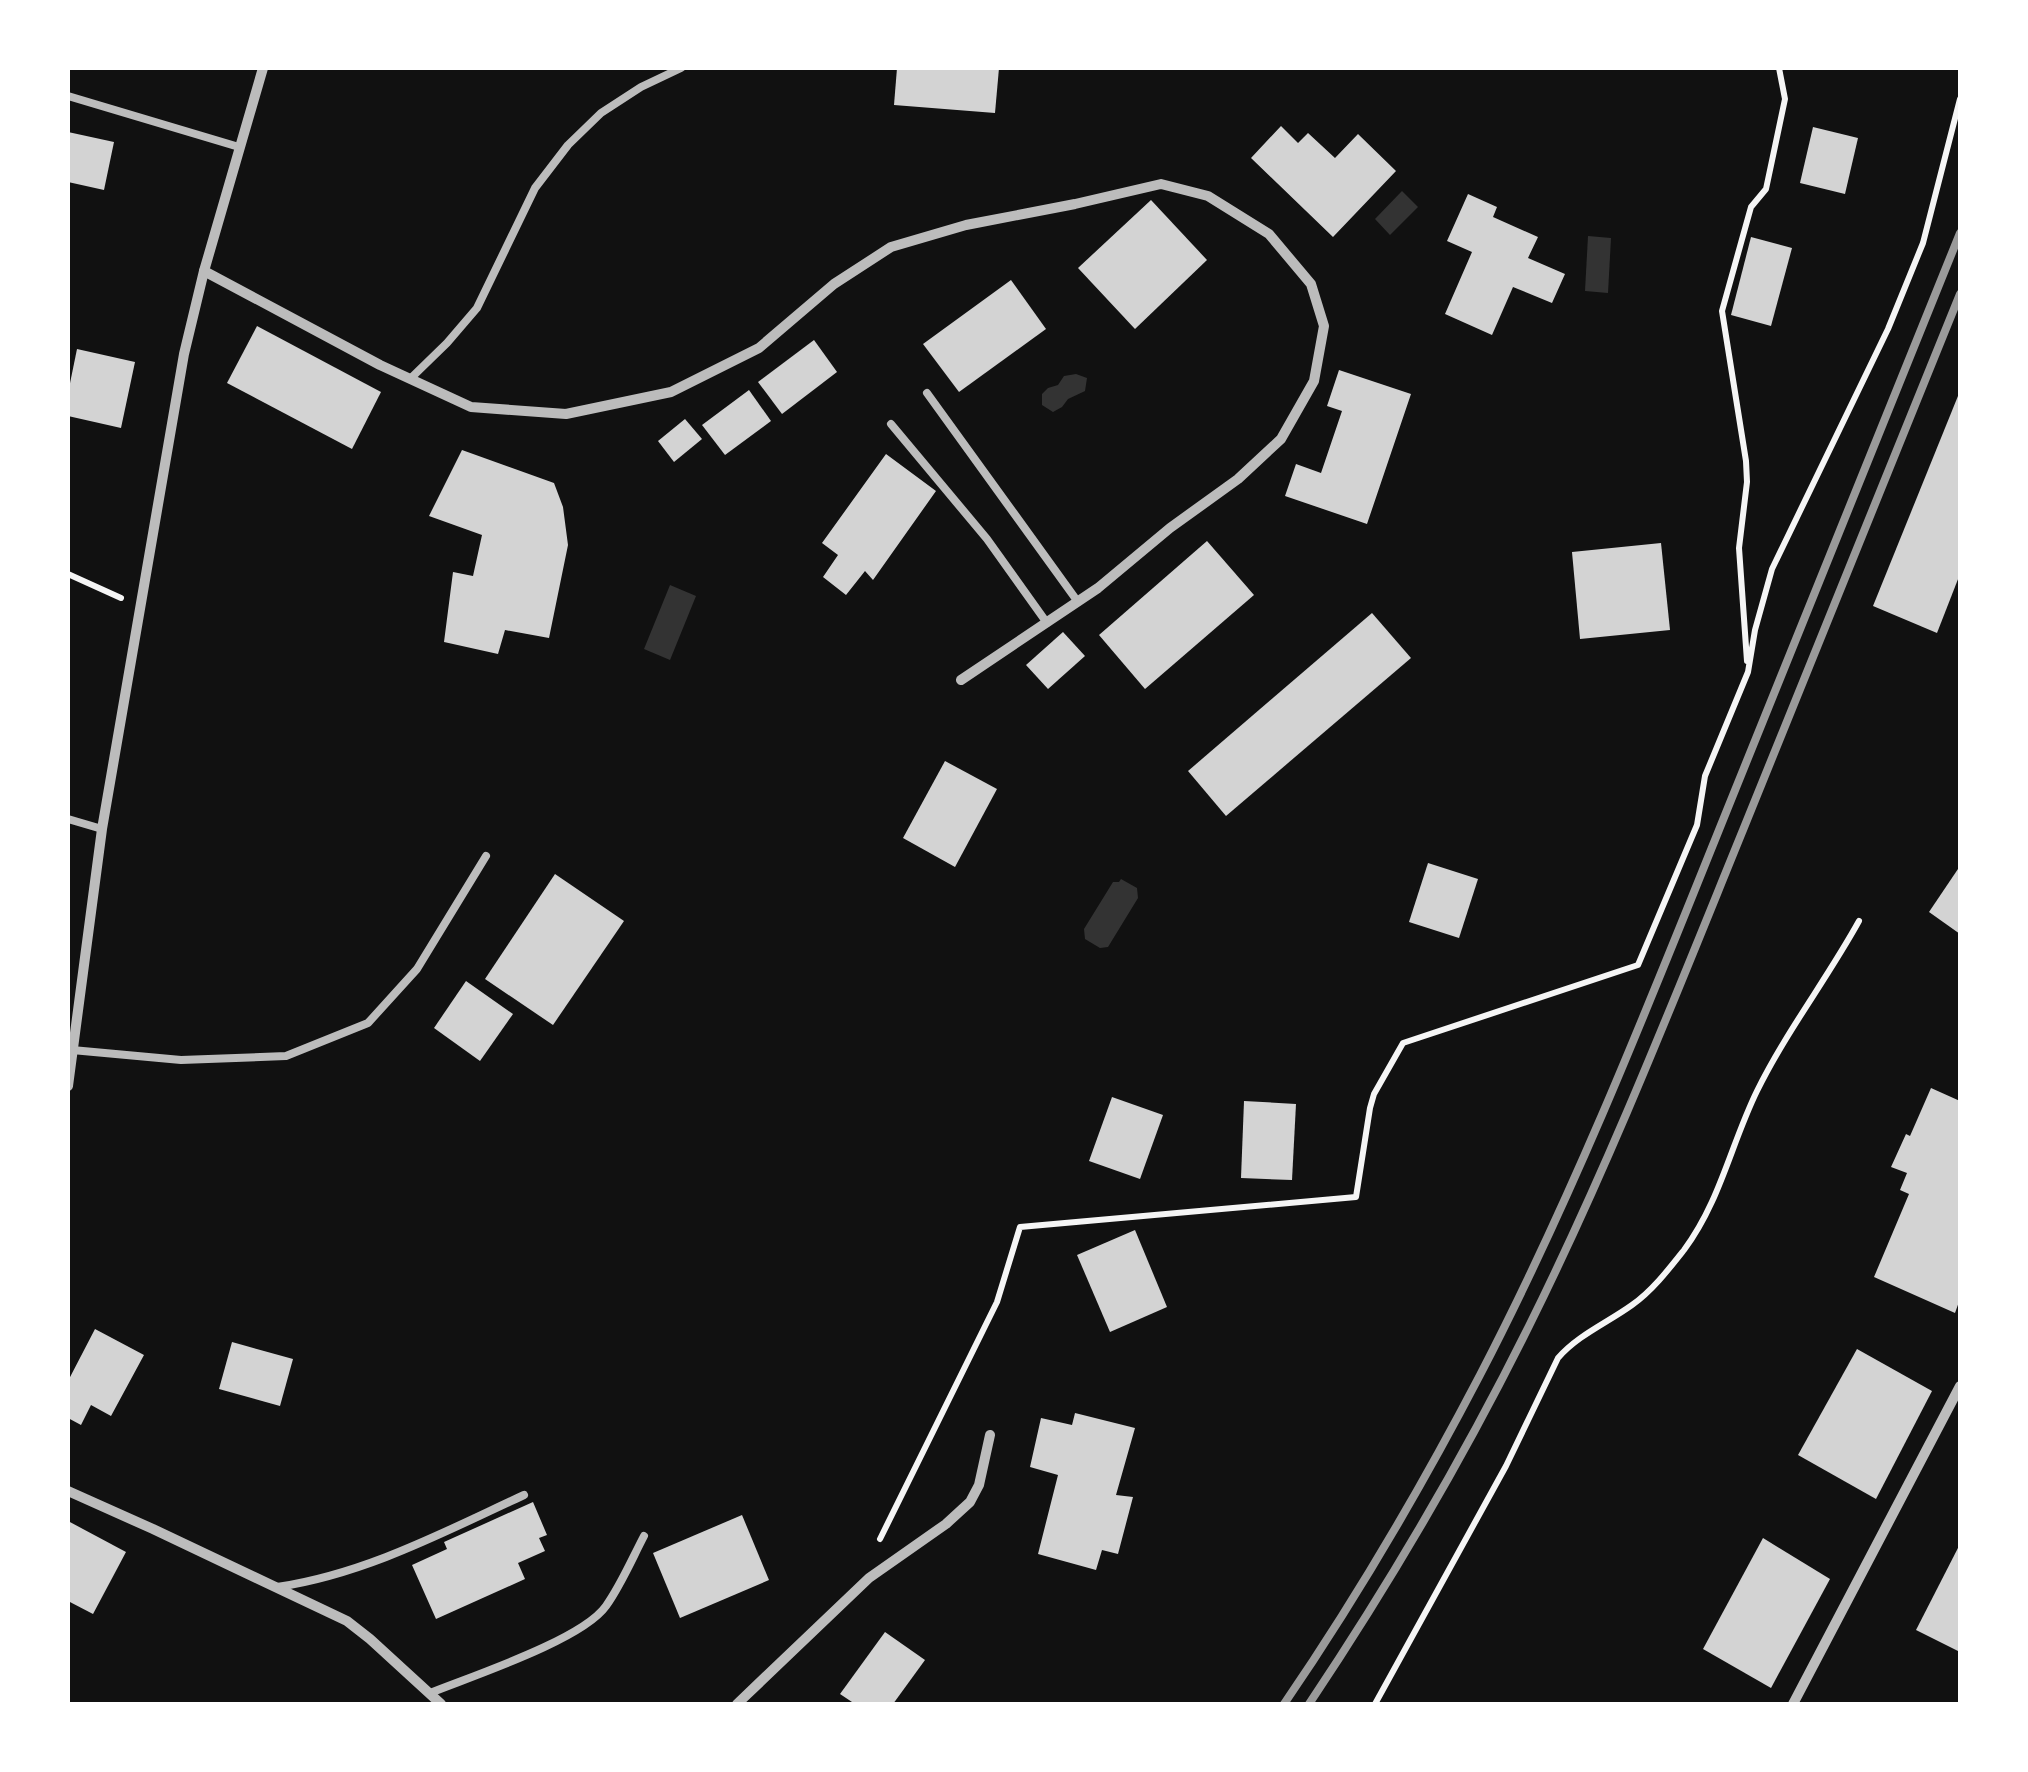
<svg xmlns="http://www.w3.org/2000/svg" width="2028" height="1772" viewBox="0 0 2028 1772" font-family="'Work Sans',sans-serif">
  <rect width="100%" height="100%" fill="#111"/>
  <g fill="#333">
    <path d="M1402,191L1418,207L1390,235L1375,219Z"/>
    <path d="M1588,236L1611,238L1608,293L1585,291Z"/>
    <path d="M1076,374L1087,378L1085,391L1068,399L1062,407L1053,412L1042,405V394L1048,388L1058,385L1064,376Z"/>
    <path d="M670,585L696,596L670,660L644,649Z"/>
    <path d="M1121,879L1137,888L1138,898L1108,947L1100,948L1085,939L1084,929L1113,882H1119Z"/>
  </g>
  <g fill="#d3d3d3">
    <path d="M897,68H999L995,113L894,105Z"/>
    <path d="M1281,126L1298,143L1308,133L1335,158L1358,134L1396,171L1333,237L1251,158Z"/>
    <path d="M1813,127L1858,138L1845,194L1800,183Z"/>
    <path d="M68,132L114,142L104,190L68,182Z"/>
    <path d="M1468,194L1497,207L1493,217L1538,237L1528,258L1565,274L1552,303L1513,287L1492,335L1445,314L1472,252L1447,241Z"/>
    <path d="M1151,200L1207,260L1135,329L1078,268Z"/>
    <path d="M1751,237L1792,248L1771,326L1731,315Z"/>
    <path d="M1011,280L1046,329L959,392L923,344Z"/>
    <path d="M257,326L381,392L352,449L227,383Z"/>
    <path d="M814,340L837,372L782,414L758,382Z"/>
    <path d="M77,349L135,362L121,428L68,416V393Z"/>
    <path d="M1339,370L1411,394L1367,524L1285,496L1296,464L1321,473L1342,411L1327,406Z"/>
    <path d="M749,390L771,421L725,455L702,425Z"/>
    <path d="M1960,391V574L1937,633L1873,606Z"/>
    <path d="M685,419L702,439L674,462L658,441Z"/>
    <path d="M462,450L554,483L563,507L568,545L549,638L505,630L498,654L444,642L453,572L473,576L482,535L429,516Z"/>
    <path d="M886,454L936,491L873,580L865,571L846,595L823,577L838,555L822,543Z"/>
    <path d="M1207,541L1254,595L1145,689L1099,635Z"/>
    <path d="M1661,543L1670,630L1580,639L1572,552Z"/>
    <path d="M1372,613L1411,658L1226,816L1188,771Z"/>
    <path d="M1063,632L1085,656L1048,689L1026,665Z"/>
    <path d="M945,761L997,789L955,867L903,838Z"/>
    <path d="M1428,863L1478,879L1459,938L1409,922Z"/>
    <path d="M1960,866V934L1929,912Z"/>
    <path d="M555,874L624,921L553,1025L485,979Z"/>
    <path d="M466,981L513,1014L480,1061L434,1028Z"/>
    <path d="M1931,1088L1960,1101V1299L1955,1313L1874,1277L1909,1194L1900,1190L1907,1173L1891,1167L1906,1134L1910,1136Z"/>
    <path d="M1112,1097L1163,1115L1140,1179L1089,1161Z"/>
    <path d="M1244,1101L1296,1104L1292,1180L1241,1178Z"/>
    <path d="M1135,1230L1167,1307L1110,1332L1077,1255Z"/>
    <path d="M95,1329L144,1355L111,1416L91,1405L81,1425L68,1418V1381Z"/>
    <path d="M232,1342L293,1359L280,1406L219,1389Z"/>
    <path d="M1857,1349L1932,1391L1876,1499L1798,1455Z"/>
    <path d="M1075,1413L1135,1428L1116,1495L1133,1497L1118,1554L1102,1550L1096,1570L1038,1554L1058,1475L1030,1467L1041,1418L1072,1425Z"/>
    <path d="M533,1502L547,1535L539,1538L545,1551L518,1563L525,1579L436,1619L412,1565L447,1549L444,1542Z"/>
    <path d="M742,1515L769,1580L680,1618L653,1553Z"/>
    <path d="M68,1521L126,1552L93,1614L68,1601Z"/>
    <path d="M1763,1538L1830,1579L1771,1688L1703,1649Z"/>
    <path d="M1960,1544V1652L1916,1630Z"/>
    <path d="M885,1632L925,1660L893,1704H855L840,1694Z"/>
  </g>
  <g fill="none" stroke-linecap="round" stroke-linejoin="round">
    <g stroke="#f5f5f5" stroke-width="6">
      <path d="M68,574L121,598"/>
      <path d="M1747,661L1739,548L1747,482L1746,461L1722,311L1751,207L1766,189L1785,99L1779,68"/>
      <path d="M880,1539L997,1302L1020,1227L1356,1197L1370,1108L1374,1094L1403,1043L1638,965L1697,825L1705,776L1748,672L1755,630L1772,569L1888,329L1923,243L1960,99"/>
      <path d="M1375,1704L1506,1466L1558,1358C1578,1335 1607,1323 1632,1305C1652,1291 1669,1269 1684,1250C1720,1202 1731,1144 1757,1091C1786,1032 1827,979 1859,921"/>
    </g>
    <g stroke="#bcbcbc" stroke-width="8">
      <path d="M68,96L239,147"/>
      <path d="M410,379L447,343L477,308L535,188L568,145L601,113L641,87L681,68"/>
      <path d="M927,393L1078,602"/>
      <path d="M891,424L987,539L1047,623"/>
      <path d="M68,819L102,829"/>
      <path d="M72,1050L181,1060L286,1056L368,1023L417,969L486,856"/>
      <path d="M277,1587C365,1574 444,1532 524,1495"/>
      <path d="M430,1693C472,1676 582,1640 606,1606C621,1585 632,1559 644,1536"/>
    </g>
    <g stroke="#bcbcbc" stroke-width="10">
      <path d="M204,271L380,365L471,407L566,414L671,392L759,348L834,284L891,247L966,225L1075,204L1161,184L1208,196L1269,234L1311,284L1324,326L1314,381L1281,439L1238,479L1170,528L1098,588L961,680"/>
      <path d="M68,1086L102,829L184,354L204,271L263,68"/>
      <path d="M68,1491L153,1529L347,1621L370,1639L441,1704"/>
      <path d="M737,1704L869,1578L946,1524L970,1502L979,1485L990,1435"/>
      <path d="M1793,1704L1960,1386"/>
    </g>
    <g stroke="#9a9a9a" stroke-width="8">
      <path d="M1284,1704C1356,1599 1421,1488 1480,1375C1574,1194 1649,1004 1725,815C1804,621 1882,427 1960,233"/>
      <path d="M1309,1704C1390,1583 1464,1457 1529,1326C1609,1165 1675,997 1743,830C1815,651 1888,473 1960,294"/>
    </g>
  </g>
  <rect width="2028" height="1772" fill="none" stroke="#ffffff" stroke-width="140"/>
</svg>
